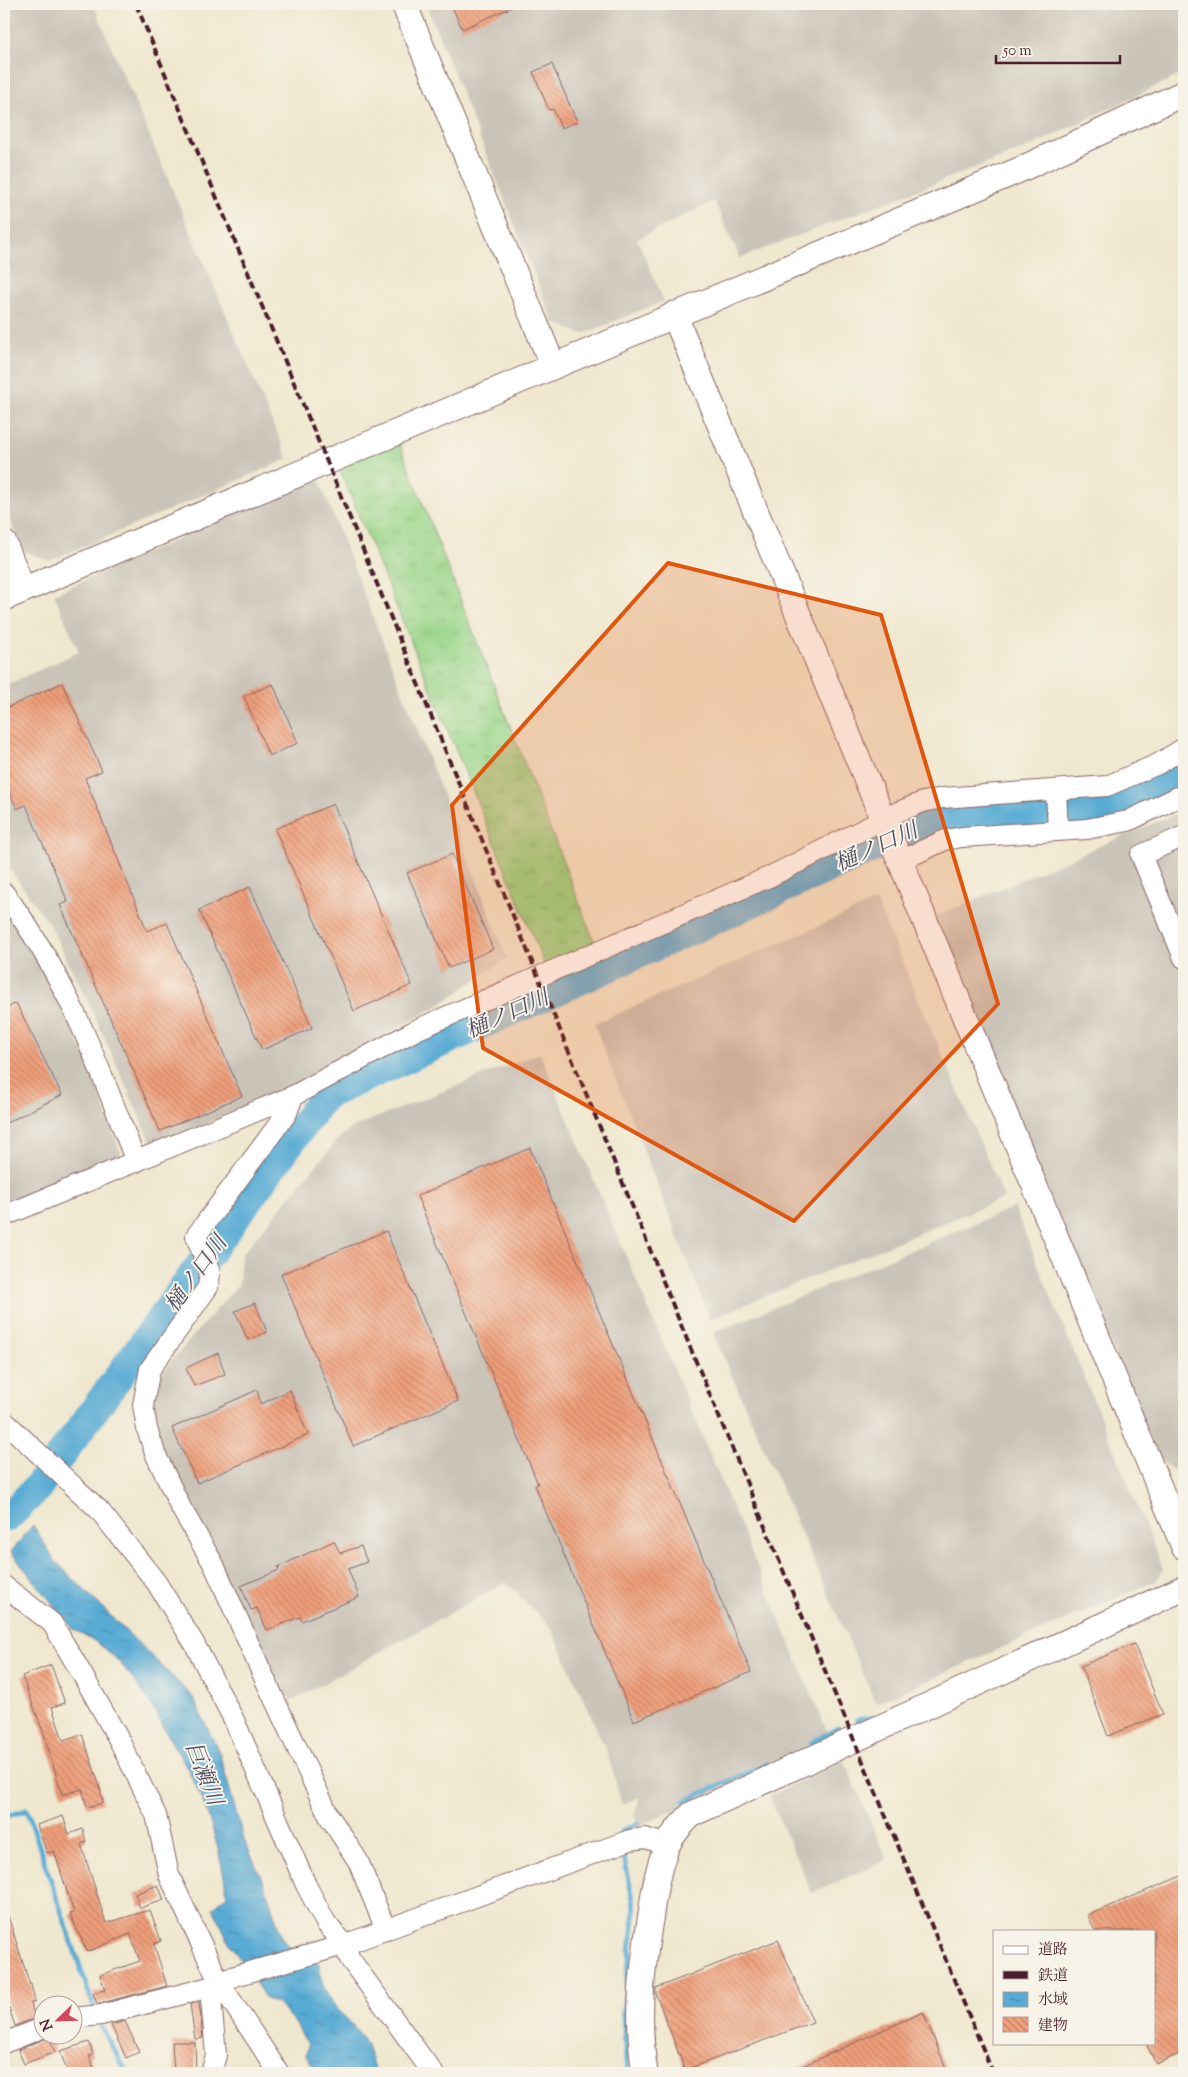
<svg xmlns="http://www.w3.org/2000/svg" width="1188" height="2077" viewBox="0 0 1188 2077" font-family="'Sorts Mill Goudy','Noto Serif JP',serif">
  <defs>
    <pattern id="grass-tufts" width="24" height="20" patternUnits="userSpaceOnUse" patternTransform="scale(1.25)"><rect width="24" height="20" fill="#99d589"/><path d="M3 7l-1-3M5 7V3M7 7l1-3M15 17l-1-3M17 17v-4M19 17l1-3" fill="none" stroke="#85b676"/></pattern>
    <pattern id="water-ripples" width="26" height="14" patternUnits="userSpaceOnUse" patternTransform="scale(1.25)"><rect width="26" height="14" fill="#59abd4"/><path d="M2 4q2-2 4 0t4 0M15 11q2-2 4 0t4 0" fill="none" stroke="#4c8bac"/></pattern>
    <pattern id="building-back-hatch" width="6" height="6" patternUnits="userSpaceOnUse" patternTransform="scale(1.25)"><rect width="6" height="6" fill="#ef9f7a"/><path d="M-1 5l2 2M0 0l6 6M5-1l2 2" fill="none" stroke="#c48164"/></pattern>
  </defs>
  <rect width="100%" height="100%" fill="#f7f3e8"/>
  <filter id="ink" filterUnits="userSpaceOnUse"><feTurbulence type="fractalNoise" baseFrequency=".02" numOctaves="2"/><feDisplacementMap in="SourceGraphic" scale="10" xChannelSelector="R" yChannelSelector="G"/><feConvolveMatrix kernelMatrix="1 2 1 2 8 2 1 2 1" color-interpolation-filters="sRGB"/></filter>
  <filter id="wash" filterUnits="userSpaceOnUse"><feTurbulence type="fractalNoise" baseFrequency=".0096" numOctaves="4" result="noise"/><feDisplacementMap in="SourceGraphic" scale="20" xChannelSelector="R" yChannelSelector="G"/><feGaussianBlur stdDeviation="1.12" result="paint"/><feColorMatrix in="noise" values="0 0 0 0 0 0 0 0 0 0 0 0 0 0 0 0 0 1.4 0 .05"/><feComposite in="paint" operator="in"/></filter>
  <g filter="url(#wash)">
    <rect width="100%" height="100%" fill="#efe7ce"/>
    <g fill="#cac3b8">
      <path d="M4,4H93L288,459L50,561L23,551L4,506Z"/>
      <path d="M426,4H1184V73L1027,148L740,258L714,201L637,239L664,301L583,334L554,323Z"/>
      <path d="M318,477L507,958L436,1007L293,1084L154,1148L92,1010L48,922L4,861V686L79,652L54,594Z"/>
      <path d="M1184,810V1472L1170,1469L1157,1456L932,918Z"/>
      <path d="M876,901L1004,1198L710,1319L594,1024Z"/>
      <path d="M4,908L24,934L50,982L89,1064L122,1158L4,1206Z"/>
      <path d="M540,1053L830,1738L639,1826L634,1816L640,1797L622,1804L607,1752L552,1629L506,1582L292,1701L274,1682L192,1516L162,1449L150,1406L158,1376L239,1284L241,1255L341,1136L353,1127Z"/>
      <path d="M1014,1207L1163,1569L1155,1581L876,1703L713,1333Z"/>
      <path d="M844,1760L887,1860L812,1893L769,1796Z"/>
    </g>
    <path fill="url(#grass-tufts)" stroke="#727a5a" d="M398,440L596,946L546,968L338,465Z"/>
    <path fill="url(#water-ripples)" stroke="#526580" d="M33,1525L56,1562L192,1696L219,1752L244,1840L263,1881L283,1940L292,1949L320,1965C320,2003 346,2012 364,2040C370,2050 371,2063 376,2073H318L306,2056L308,2045L295,2023L278,2004L266,1999L230,1944L213,1908L227,1895C221,1853 209,1810 189,1772C184,1760 175,1750 170,1739C147,1696 120,1649 74,1630L11,1552Z"/>
    <g fill="none" stroke-linecap="round" stroke-linejoin="round">
      <g stroke="#59abd4" stroke-width="5">
        <path d="M857,1720L875,1717"/>
        <path d="M811,1743L838,1728"/>
        <path d="M685,1801L767,1764"/>
        <path d="M4,1817L27,1810L95,2011"/>
        <path d="M619,1836L622,1831L638,1823"/>
        <path d="M624,1857L635,1909L623,2014L627,2073"/>
        <path d="M97,2019L127,2073"/>
      </g>
      <path stroke="#59abd4" stroke-width="30" d="M8,1517L37,1488L325,1095L926,824L959,816L1098,811L1130,800L1184,771"/>
    </g>
    <g id="blocks">
      <g fill="url(#building-back-hatch)">
        <path d="M451,4H519L462,29Z"/>
        <path d="M552,64L577,122L561,128L553,109L549,110L533,72Z"/>
        <path d="M62,683L102,771L85,778L147,931L167,923L242,1096L160,1131L60,905L68,902L26,805L17,809L4,781V709Z"/>
        <path d="M273,684L298,743L269,756L244,696Z"/>
        <path d="M333,804L412,985L354,1011L275,829Z"/>
        <path d="M452,854L493,949L449,968L407,873Z"/>
        <path d="M250,887L312,1028L262,1050L199,910Z"/>
        <path d="M16,1003L62,1095L4,1124V1010Z"/>
        <path d="M530,1148L751,1672L634,1721L535,1486L538,1484L417,1196Z"/>
        <path d="M386,1231L458,1401L353,1446L281,1274Z"/>
        <path d="M255,1303L267,1332L248,1340L235,1311Z"/>
        <path d="M218,1353L225,1374L194,1386L186,1368Z"/>
        <path d="M257,1390L261,1404L290,1390L308,1435L197,1483L172,1428Z"/>
        <path d="M334,1541L340,1553L361,1546L367,1562L348,1569L359,1597L302,1621L300,1617L267,1630L257,1608L251,1610L241,1586L279,1570L278,1567Z"/>
        <path d="M1134,1644L1163,1714L1108,1736L1081,1666Z"/>
        <path d="M51,1665L65,1703L52,1707L63,1740L82,1734L99,1784L103,1803L87,1807L82,1789L62,1795L44,1734L22,1676Z"/>
        <path d="M63,1816L69,1834L83,1829L86,1842L81,1844L106,1923L150,1910L161,1941L154,1944L167,1986L97,2004L93,1993L105,1990L100,1975L140,1961L130,1934L87,1952L70,1914L74,1913L54,1851L47,1853L37,1825Z"/>
        <path d="M1184,1875V2052L1156,2064L1146,2043H1154V1931H1095L1088,1915Z"/>
        <path d="M158,1885L164,1900L140,1908L135,1894Z"/>
        <path d="M7,1913L30,1985L31,1984L35,2002L31,2003L35,2018L15,2026L4,1993V1914Z"/>
        <path d="M778,1940L813,2022L685,2070L656,1994V1988Z"/>
        <path d="M199,2002L203,2038L195,2039L190,2004Z"/>
        <path d="M923,2012L948,2073H787Z"/>
        <path d="M125,2021L139,2052L126,2058L111,2025Z"/>
        <path d="M49,2037L55,2052L24,2064L18,2050Z"/>
        <path d="M89,2042L93,2055L89,2056L96,2073H68L60,2051Z"/>
        <path d="M172,2042H195L196,2073H174Z"/>
      </g>
    </g>
  </g>
  <g filter="url(#ink)">
    <use href="#blocks" fill-opacity="0" stroke="#846564" stroke-width="1"/>
    <g fill="none" stroke-linecap="round" stroke-linejoin="round">
      <defs>
        <g id="minor">
          <path d="M1056,791L1058,831"/>
          <path d="M1184,836L1141,855L1184,958"/>
          <path d="M900,861L945,840L962,837L1087,829L1128,821L1184,794"/>
          <path d="M4,893C65,973 100,1068 136,1162"/>
          <path d="M293,1096L287,1113L196,1236L210,1273L208,1287L150,1369L143,1405L147,1429L155,1453L181,1508L214,1565L262,1673L329,1816L358,1861L386,1930"/>
          <path d="M4,1216L293,1096L418,1029L769,877L898,812L923,802L943,798L1107,786L1158,764L1184,748"/>
          <path d="M4,1421L99,1510L156,1582L194,1643L234,1720L306,1885L326,1923L344,1945L350,1959L433,2073"/>
          <path d="M4,1586L52,1623L82,1674L118,1738L156,1815L169,1875L219,1982L279,2073"/>
          <path d="M210,1987L216,2055L211,2073"/>
          <path d="M72,2018L101,2015L210,1987L235,1976L344,1945L630,1840L645,1838L668,1845"/>
          <path d="M4,2043L42,2028"/>
        </g>
        <g id="tertiary">
          <path d="M404,4L553,366"/>
          <path d="M674,314L1184,1547"/>
          <path d="M4,543L23,590"/>
          <path d="M4,598L1017,171L1184,93"/>
          <path d="M645,2073C636,2018 642,1968 651,1914C654,1891 658,1865 668,1844C674,1832 682,1824 692,1814L1184,1588"/>
        </g>
      </defs>
      <use href="#minor" stroke="#846564" stroke-width="22"/>
      <use href="#tertiary" stroke="#846564" stroke-width="27"/>
      <use href="#minor" stroke="#fff" stroke-width="20"/>
      <use href="#tertiary" stroke="#fff" stroke-width="25"/>
      <path stroke="#4a1f2b" stroke-width="4" stroke-dasharray="8 4" stroke-linecap="butt" d="M136,4L327,462L697,1364L993,2073"/>
    </g>
  </g>
  <path fill="#e0560e" fill-opacity="0.2" stroke="#e0560e" stroke-width="4" stroke-linejoin="round" d="M668,563L881,615L998,1004L794,1221L483,1048L452,805Z"/>
  <g text-anchor="middle" stroke-width="4" stroke-linejoin="round" paint-order="stroke">
    <g font-size="22" font-style="italic" fill="#4f5066" stroke="#f7f3e8">
      <text transform="translate(876 846) rotate(-24)" y="8">樋ノ口川</text>
      <text transform="translate(507 1013) rotate(-24)" y="8">樋ノ口川</text>
      <text transform="translate(195 1273) rotate(-54)" y="8">樋ノ口川</text>
      <text transform="translate(205 1773) rotate(69)" y="8">巨瀬川</text>
    </g>
  </g>
  <rect width="1188" height="2077" fill="none" stroke="#f7f3e8" stroke-width="20"/>
  <rect x="993" y="1930" width="162" height="115" fill="#f7f3e8" stroke="#b29e9c"/>
  <rect x="1003" y="1946" width="25" height="8" fill="#ffffff" stroke="#b29e9c"/>
  <text x="1038" y="1954" font-size="15" fill="#4a1f2b">道路</text>
  <rect x="1003" y="1971" width="25" height="8" fill="#4a1f2b" stroke="#b29e9c"/>
  <text x="1038" y="1980" font-size="15" fill="#4a1f2b">鉄道</text>
  <rect x="1003" y="1992" width="25" height="15" fill="url(#water-ripples)" stroke="#b29e9c"/>
  <text x="1038" y="2004" font-size="15" fill="#4a1f2b">水域</text>
  <rect x="1003" y="2017" width="25" height="15" fill="url(#building-back-hatch)" stroke="#b29e9c"/>
  <text x="1038" y="2030" font-size="15" fill="#4a1f2b">建物</text>
  <g transform="translate(58 2020) rotate(247)"><circle r="24" fill="#f7f3e8" stroke="#b29e9c"/>
  <path d="M0-4L9 19L0 12L-9 19Z" fill="#d1495b"/>
  <text y="-8" font-size="14" font-weight="bold" text-anchor="middle" fill="#4a1f2b">N</text>
  </g>
  <path d="M996 55v8h124v-8" fill="none" stroke="#4a1f2b" stroke-width="2.5"/>
  <text x="1003" y="55" font-size="15" fill="#4a1f2b" stroke="#f7f3e8" stroke-width="4" paint-order="stroke">50 m</text>
</svg>
